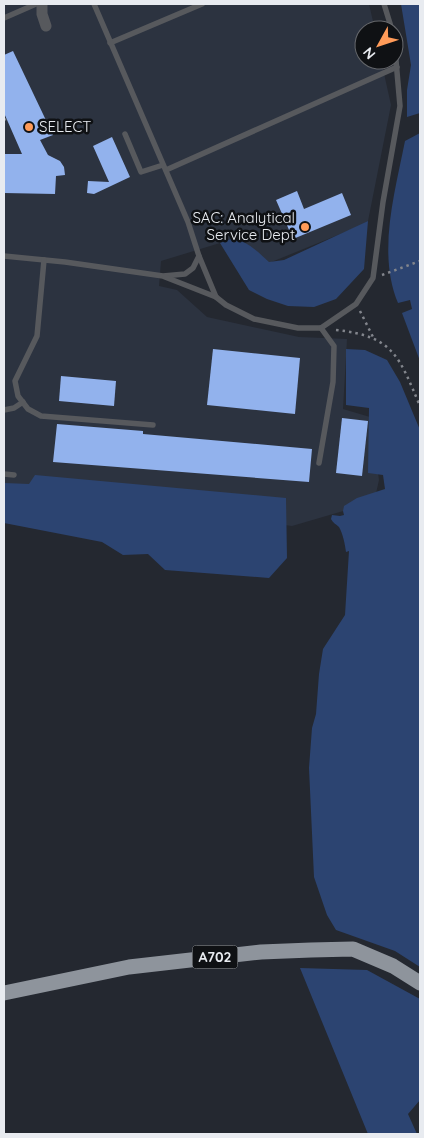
<svg xmlns="http://www.w3.org/2000/svg" width="424" height="1138" viewBox="0 0 424 1138" font-family="Quicksand,sans-serif">
  <rect width="100%" height="100%" fill="#242830"/>
  <path fill="#2c3340" d="M4,4H369L375,30H364V60H381L391,105L368,221L355,228L269,263L246,244L233,239L220,243L161,261L159,286L177,290L207,317L299,337L347,339L343,409L370,417L379,480L374,502L292,526L4,489Z"/>
  <g fill="#2c4471">
    <path d="M401,4H420V113L407,117V90L411,65Z"/>
    <path d="M420,133V361L402,313L412,309L410,300L398,303C377,253 395,192 405,141Z"/>
    <path d="M368,221L364,269L336,299L314,307L288,306L267,299L249,290L220,243C223,242 228,240 231,239C245,238 260,254 269,262L284,260Z"/>
    <path d="M346,349L365,350L387,360L400,382L420,430V967L395,951L336,930L327,915L314,877L309,768L312,728L316,714L319,674L323,649L345,615L349,551L346,552C345,544 343,534 339,527C336,524 333,523 331,519L332,515L340,516L344,515L343,511L344,506L357,498L385,489L383,475L368,473L369,408L346,405Z"/>
    <path d="M35,475L286,498L287,558L269,578L165,570L148,554L123,555L102,542L4,523V483L29,484Z"/>
    <path d="M300,968L367,970L420,999V1100L408,1114L417,1134H368Z"/>
  </g>
  <g fill="#92b2ed">
    <path d="M13,51L53,135L40,140L48,155L60,161L64,167L65,175L56,176L55,194L4,193V154H22L4,113V55Z"/>
    <path d="M112,137L130,177L94,194L87,193L88,181L109,182L93,146Z"/>
    <path d="M297,191L304,209L342,193L351,215L293,239L276,200Z"/>
    <path d="M213,349L300,358L295,414L207,405Z"/>
    <path d="M61,376L116,381L114,406L59,401Z"/>
    <path d="M342,418L368,421L362,476L336,473Z"/>
    <path d="M57,424L143,431V434L312,449L309,482L53,462Z"/>
  </g>
  <g fill="none" stroke-linecap="round" stroke-linejoin="round">
    <g stroke="#82858c" stroke-width="2.5" stroke-dasharray="2.5 4" stroke-linecap="butt">
      <path d="M4,120L6,119"/>
      <path d="M382,275L420,261"/>
      <path d="M360,311L373,337"/>
      <path d="M336,330C394,336 399,357 420,406"/>
    </g>
    <g stroke="#57595d" stroke-width="5.5">
      <path d="M384,4L392,30"/>
      <path d="M4,18L36,4"/>
      <path d="M110,43L202,4"/>
      <path d="M125,134L141,172L163,165"/>
      <path d="M166,170L397,67"/>
      <path d="M4,256L65,262L163,276L185,274L193,268L199,256L188,222L94,4"/>
      <path d="M199,256L216,297L226,305L254,319L298,328H321L356,304L373,278L383,202L400,106L394,38"/>
      <path d="M44,260L37,336L15,381L18,396L28,409L41,416L153,425"/>
      <path d="M165,277L216,297"/>
      <path d="M4,410L14,408L23,402"/>
      <path d="M319,463L333,382L334,346L321,328"/>
      <path d="M4,474L14,475"/>
    </g>
    <path stroke="#57595d" stroke-width="11" d="M42,4V14L46,26"/>
    <path stroke="#8e949c" stroke-width="15" d="M4,993L129,967L261,952L311,950L353,949L393,966L420,983"/>
  </g>
  <g fill="#ff9b59" stroke="#0f1114" stroke-width="2">
    <circle cx="29" cy="127" r="5"/>
    <circle cx="305" cy="227" r="5"/>
  </g>
  <g text-anchor="middle" stroke-width="5" stroke-linejoin="round" paint-order="stroke">
    <rect fill="#0f1114" stroke="#a7aaae" stroke-width="1" x="192.5" y="945.5" width="45" height="23" rx="4"/>
    <g font-size="14" font-weight="bold" fill="#e8ebf0">
      <text x="215" y="962">A702</text>
    </g>
    <g font-size="15" fill="#e8ebf0" stroke="#0f1114" text-anchor="start">
      <text x="39" y="132">SELECT</text>
      <text x="295" y="223" text-anchor="end">SAC: Analytical<tspan x="295" dy="17">Service Dept</tspan></text>
    </g>
  </g>
  <rect width="424" height="1138" fill="none" stroke="#e8ebf0" stroke-width="10"/>
  <g transform="translate(379 45) rotate(230)"><circle r="24" fill="#0f1114" stroke="#66686c"/>
  <path d="M0-4L9 19L0 12L-9 19Z" fill="#ff9b59"/>
  <text y="-8" font-size="14" font-weight="bold" text-anchor="middle" fill="#e8ebf0">N</text>
  </g>
</svg>
